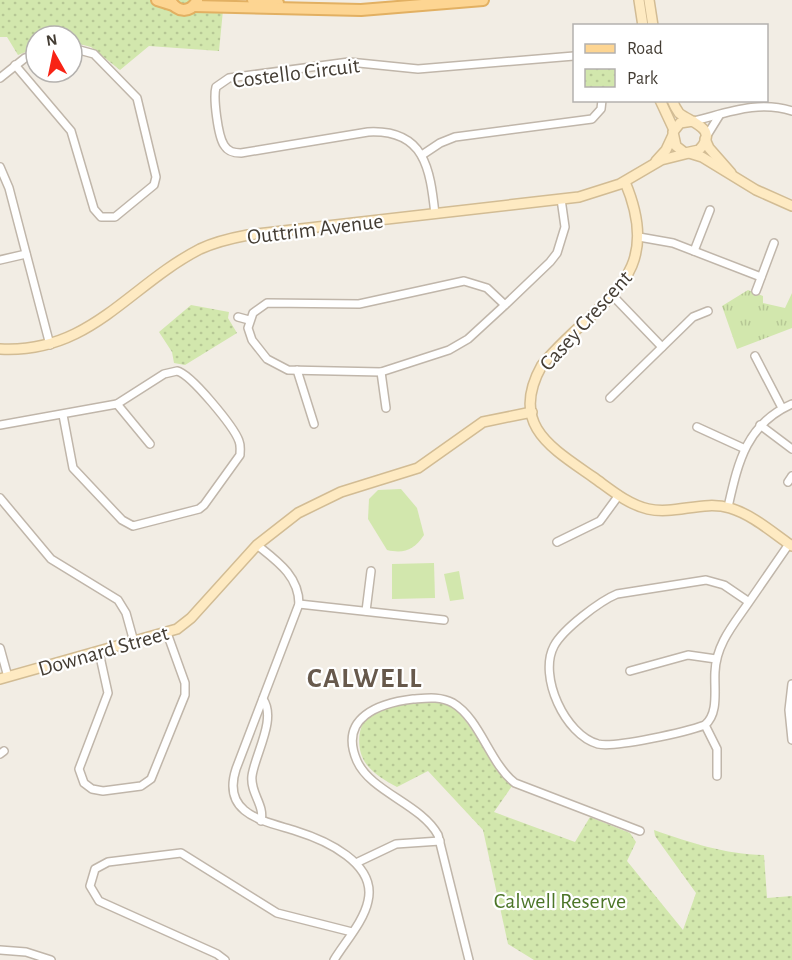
<svg xmlns="http://www.w3.org/2000/svg" width="792" height="960" viewBox="0 0 792 960" font-family="'Alegreya Sans',sans-serif">
  <defs>
    <pattern id="grass-tufts" width="24" height="20" patternUnits="userSpaceOnUse" patternTransform="scale(1.5)"><rect width="24" height="20" fill="#d2e7ad"/><path d="M3 7l-1-3M5 7V3M7 7l1-3M15 17l-1-3M17 17v-4M19 17l1-3" fill="none" stroke="#b6c795"/></pattern>
    <pattern id="park-dots" width="8" height="8" patternUnits="userSpaceOnUse" patternTransform="scale(1.5)"><rect width="8" height="8" fill="#d2e7ad"/><path d="M2 2h.1M6 6h.1" fill="none" stroke="#b6c795" stroke-width="1.8" stroke-linecap="round"/></pattern>
  </defs>
  <rect width="100%" height="100%" fill="#f2ede4"/>
  <path fill="url(#grass-tufts)" d="M748,290L763,296V303L785,308L792,293V328L737,349L722,306Z"/>
  <g fill="url(#park-dots)">
    <path d="M0,0H224L219,51L149,46L120,70L91,47L72,42V36H36V48L18,55L7,37H0Z"/>
    <path d="M191,305L229,312L228,318L237,333L185,365L174,363L172,352L159,332Z"/>
    <path d="M437,699L457,709L512,786L494,812L575,842L590,817L630,833L636,842L627,861L683,930L696,893L655,836L654,830C691,843 724,854 764,855L767,898L792,896V960H534L508,944L483,830L428,771L397,787C386,781 375,775 367,765C354,749 357,718 377,708C394,700 418,701 437,699Z"/>
  </g>
  <g fill="#d2e7ad">
    <path d="M401,489L417,508L424,535C414,550 404,554 387,550L368,519L369,499L378,490Z"/>
    <path d="M434,563L435,598L392,599V564Z"/>
    <path d="M459,571L464,599L450,601L444,574Z"/>
  </g>
  <g fill="none" stroke-linecap="round" stroke-linejoin="round">
    <defs>
      <g id="street">
        <path d="M15,65L71,131L94,209L101,217H115L154,185L156,177L137,98L94,54L72,48"/>
        <path d="M0,78L25,58L36,54"/>
        <path d="M694,121C727,113 758,100 792,111"/>
        <path d="M706,137L719,116"/>
        <path d="M422,155L440,143L455,137L592,119L601,109L602,100"/>
        <path d="M0,167L9,188L50,345"/>
        <path d="M435,214C430,169 425,129 368,132L241,153C234,153 228,152 224,145C218,136 213,98 216,87L229,78L349,62L418,69L574,56"/>
        <path d="M639,237L673,243L761,277"/>
        <path d="M694,251L710,210"/>
        <path d="M0,260L26,254"/>
        <path d="M756,291L774,243"/>
        <path d="M612,295L662,347"/>
        <path d="M505,305L487,288L464,281L359,304L267,303L253,313L248,328L252,340L267,359L288,370L381,372L449,350L468,339L505,305L550,262L557,253L565,227L561,199"/>
        <path d="M238,317L249,320"/>
        <path d="M755,356L782,408"/>
        <path d="M297,370L314,424"/>
        <path d="M381,372L386,408"/>
        <path d="M610,398L693,317L708,311"/>
        <path d="M117,404L150,444"/>
        <path d="M0,425L117,404L164,374L177,371C191,374 234,427 239,441C241,446 240,450 240,455L204,505L199,509L133,526L122,520L73,468L63,415"/>
        <path d="M760,425L792,449"/>
        <path d="M697,427L743,448"/>
        <path d="M788,482L792,476"/>
        <path d="M0,498L51,559L118,600L126,613L134,642"/>
        <path d="M728,507C738,463 746,424 792,404"/>
        <path d="M557,542L600,521L619,495"/>
        <path d="M257,545C277,561 299,576 299,604L236,769C221,815 265,821 296,831C325,840 377,863 368,901C364,921 345,942 334,960"/>
        <path d="M749,602C734,624 716,644 715,672C714,690 719,713 705,725C686,732 615,748 598,744C565,735 538,676 554,646C563,629 600,601 617,594L706,580L724,585L749,602L789,544"/>
        <path d="M299,604L444,620"/>
        <path d="M366,611L371,571"/>
        <path d="M0,648L8,677"/>
        <path d="M99,652L108,693L79,769L84,783L92,789L103,791L141,786L151,779L185,695V683L167,633"/>
        <path d="M630,671L688,655L716,659"/>
        <path d="M792,684L789,710L792,740"/>
        <path d="M705,725L717,749V776"/>
        <path d="M0,754L4,751"/>
        <path d="M261,821C265,805 250,793 252,776C255,754 277,719 263,699"/>
        <path d="M356,863L396,844L440,841"/>
        <path d="M0,950L26,952L51,960"/>
        <path d="M225,960L217,954L99,901L90,886L95,869L108,862L181,853L277,913L352,932"/>
        <path d="M469,960L438,835C421,804 371,792 357,761C338,717 380,703 413,699C427,698 440,696 453,703C480,719 490,764 515,783L640,831"/>
      </g>
      <g id="secondary">
        <path d="M639,0L643,26"/>
        <path d="M649,0L653,26"/>
        <path d="M660,100L674,130"/>
        <path d="M672,100C674,105 676,109 679,113C691,123 720,128 699,150L685,153L676,146L673,132L680,123L693,121"/>
        <path d="M705,139L709,148L731,173"/>
        <path d="M689,153L702,157L756,190L792,206"/>
        <path d="M656,161L666,150L673,135"/>
        <path d="M625,182C667,281 597,299 542,365C509,424 550,447 593,477C610,489 627,504 648,509C675,515 703,500 730,508C753,515 773,533 792,546"/>
        <path d="M0,349C90,354 128,286 200,249C215,242 232,238 248,235L579,197L620,184L661,160L689,153"/>
        <path d="M0,679L177,629L191,618L257,545L298,513L341,492L418,468L483,422L532,412"/>
      </g>
      <g id="primary">
        <path d="M157,0L173,5"/>
        <path d="M170,0C177,13 190,13 197,1"/>
        <path d="M253,0L278,3"/>
        <path d="M194,6L361,10L483,0"/>
      </g>
    </defs>
    <use href="#street" stroke="#c0b6aa" stroke-width="10"/>
    <use href="#secondary" stroke="#d2bc94" stroke-width="12"/>
    <use href="#primary" stroke="#e2b062" stroke-width="14"/>
    <use href="#street" stroke="#fff" stroke-width="7"/>
    <use href="#secondary" stroke="#feeac2" stroke-width="9"/>
    <use href="#primary" stroke="#fdd592" stroke-width="10"/>
  </g>
  <g text-anchor="middle" stroke-width="4.5" stroke-linejoin="round" paint-order="stroke">
    <g font-size="22" fill="#443d34" stroke="#fff">
      <text transform="translate(296 72) rotate(-7)" y="8">Costello Circuit</text>
      <text transform="translate(315 228) rotate(-7)" y="8">Outtrim Avenue</text>
      <text transform="translate(585 320) rotate(-48)" y="8">Casey Crescent</text>
      <text transform="translate(103 650) rotate(-16)" y="8">Downard Street</text>
    </g>
    <g font-size="22" fill="#4c7528" stroke="#fff">
      <text x="560" y="908">Calwell Reserve</text>
    </g>
    <g font-size="28" font-weight="bold" letter-spacing="1.5" fill="#67594c" stroke="#fff">
      <text x="365" y="687">CALWELL</text>
    </g>
  </g>
  <rect x="573" y="24" width="195" height="78" fill="#ffffff" stroke="#b4b1ae" stroke-width="1.5"/>
  <rect x="585" y="44" width="30" height="9" fill="#fdd592" stroke="#b4b1ae" stroke-width="1.5"/>
  <text x="627" y="54" font-size="18" fill="#443d34">Road</text>
  <rect x="585" y="69" width="30" height="18" fill="url(#park-dots)" stroke="#b4b1ae" stroke-width="1.5"/>
  <text x="627" y="84" font-size="18" fill="#443d34">Park</text>
  <g transform="translate(54 54) rotate(351)"><circle r="28" fill="#ffffff" stroke="#b4b1ae" stroke-width="1.5"/>
  <path d="M0-4.5L10 22L0 15L-10 22Z" fill="#f82315"/>
  <text y="-9" font-size="16" font-weight="bold" text-anchor="middle" fill="#443d34">N</text>
  </g>
</svg>
